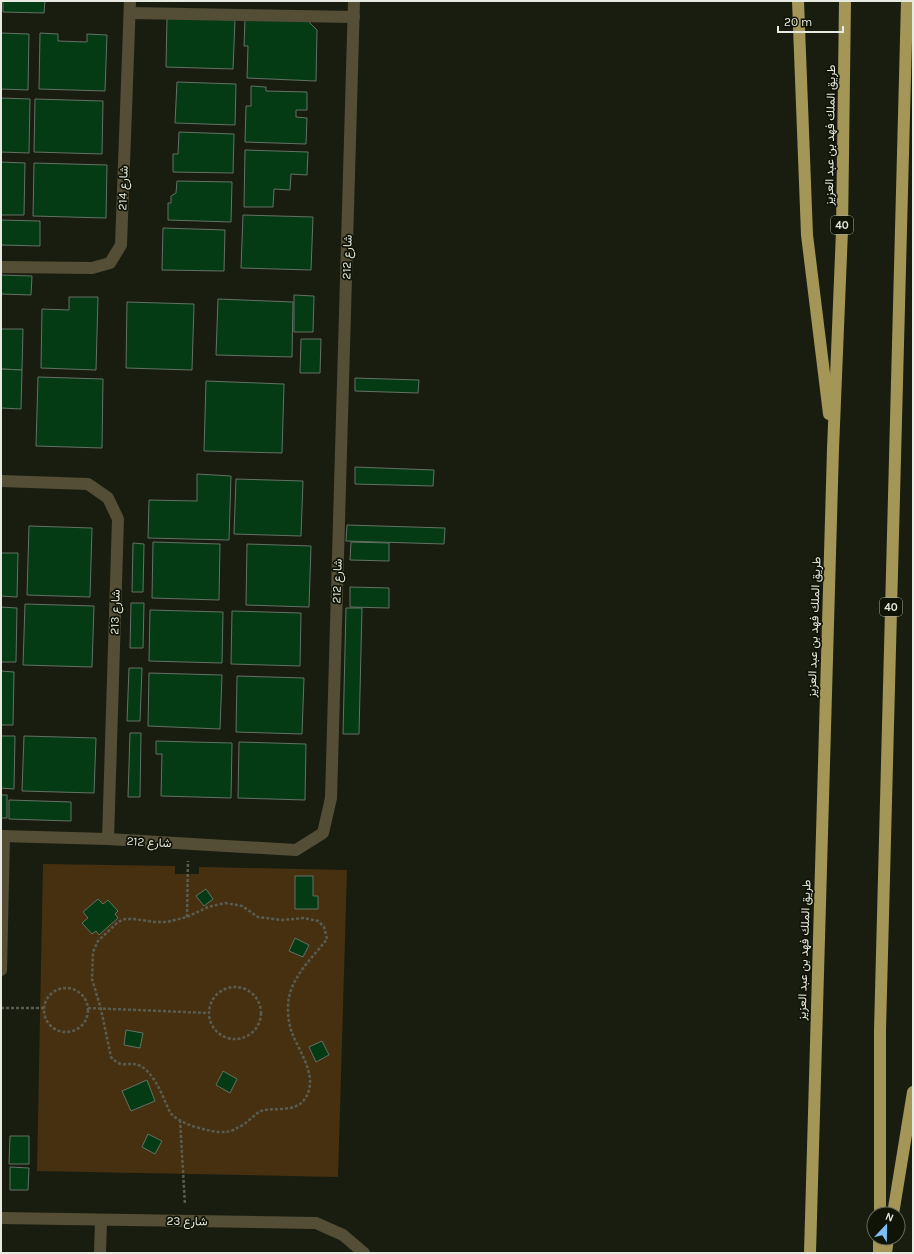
<svg xmlns="http://www.w3.org/2000/svg" width="914" height="1254" viewBox="0 0 914 1254" font-family="Karla,Vazirmatn,sans-serif">
  <rect width="100%" height="100%" fill="#191d10"/>
  <path fill="#47300f" d="M43,864L175,866V874H199V867L347,870L338,1177L37,1171Z"/>
  <g fill="#053b14" stroke="#647165">
    <path d="M3,1H45L44,13L3,12Z"/>
    <path d="M167,18L235,20L233,69L166,67Z"/>
    <path d="M245,19L308,21L317,30L316,81L247,78L248,46H244Z"/>
    <path d="M1,33L29,34L28,90L1,89Z"/>
    <path d="M40,33L58,34V41L87,42V34L107,35L105,91L39,89Z"/>
    <path d="M177,82L236,84L235,125L175,123Z"/>
    <path d="M251,86L266,87V91L307,92V110H296V117L307,118L306,144L245,142L246,106H251Z"/>
    <path d="M1,98L30,99L29,153L1,152Z"/>
    <path d="M35,99L103,101L102,154L34,152Z"/>
    <path d="M179,132L234,134L233,173L173,172V154H178Z"/>
    <path d="M245,150L308,152L307,175L291,174L290,190L274,189L273,207H244Z"/>
    <path d="M1,162L25,163L24,215H1Z"/>
    <path d="M34,163L107,165L106,218L33,216Z"/>
    <path d="M177,181L232,182L231,222L168,220V203H171V196L176,193Z"/>
    <path d="M243,215L313,217L311,270L241,268Z"/>
    <path d="M1,220L40,221V246L1,245Z"/>
    <path d="M163,228L225,230L224,271L162,270Z"/>
    <path d="M1,275L32,276L31,295L1,294Z"/>
    <path d="M294,295L314,296L313,332H294Z"/>
    <path d="M69,297H98L96,370L41,368L42,309L69,310Z"/>
    <path d="M218,299L293,302L292,357L216,355Z"/>
    <path d="M127,302L194,304L192,370L126,368Z"/>
    <path d="M1,329H23L22,370L1,369Z"/>
    <path d="M301,339H321L320,373H300Z"/>
    <path d="M1,369L22,370L21,409L1,408Z"/>
    <path d="M38,377L103,379L102,448L36,446Z"/>
    <path d="M355,378L419,380L418,393L355,391Z"/>
    <path d="M206,381L284,384L282,453L204,451Z"/>
    <path d="M355,467L434,470L433,486L355,484Z"/>
    <path d="M197,474L231,476L229,540L148,538L149,500L197,501Z"/>
    <path d="M236,479L303,481L301,536L234,534Z"/>
    <path d="M347,525L445,528L444,544L346,541Z"/>
    <path d="M29,526L92,528L90,597L27,595Z"/>
    <path d="M153,542L220,544L219,600L152,598Z"/>
    <path d="M351,542L389,543V561L350,560Z"/>
    <path d="M133,543L144,544L143,592H132Z"/>
    <path d="M247,544L311,546L309,607L246,605Z"/>
    <path d="M1,553H18L17,597L1,596Z"/>
    <path d="M350,587L389,588V608L350,607Z"/>
    <path d="M131,603H144L143,648H130Z"/>
    <path d="M25,604L94,606L92,667L23,665Z"/>
    <path d="M1,607L17,608L16,662H1Z"/>
    <path d="M346,608H362L359,734H343Z"/>
    <path d="M150,610L223,612L222,663L149,661Z"/>
    <path d="M232,611L301,613L300,666L231,664Z"/>
    <path d="M129,668H142L140,721H127Z"/>
    <path d="M1,671L14,672L13,725H1Z"/>
    <path d="M149,673L222,675L220,729L148,726Z"/>
    <path d="M237,676L304,678L302,734L236,732Z"/>
    <path d="M130,733H141L140,797H128Z"/>
    <path d="M1,736H15L14,789L1,788Z"/>
    <path d="M24,736L96,738L94,793L22,791Z"/>
    <path d="M156,741L232,743L231,798L161,796L162,754H156Z"/>
    <path d="M239,742L306,744L305,800L238,798Z"/>
    <rect x="1" y="795" width="6" height="23"/>
    <path d="M9,800L71,802V821L9,819Z"/>
    <path d="M295,876H313V896H318V909H295Z"/>
    <path d="M206,889L213,899L204,906L196,896Z"/>
    <path d="M98,899L103,904L108,900L118,911L115,914L118,918L99,935L96,931L92,934L82,923L88,918L83,912Z"/>
    <path d="M295,938L309,945L303,957L289,951Z"/>
    <path d="M126,1030L143,1033L140,1048L124,1045Z"/>
    <path d="M322,1041L329,1055L316,1062L309,1047Z"/>
    <path d="M223,1071L237,1079L230,1093L216,1085Z"/>
    <path d="M147,1080L155,1101L131,1111L122,1091Z"/>
    <path d="M148,1134L162,1141L155,1154L142,1147Z"/>
    <path d="M10,1136H29V1164H9Z"/>
    <path d="M10,1167L29,1168L28,1190H10Z"/>
  </g>
  <g fill="none" stroke-linecap="round" stroke-linejoin="round">
    <g stroke="#595d51" stroke-width="2.5" stroke-dasharray="3 2" stroke-linecap="butt">
      <path d="M225,903L242,906L258,917L282,920L304,918L318,921L324,927L327,939C314,956 294,974 289,997C287,1008 288,1022 292,1033C300,1053 320,1079 304,1100C294,1114 268,1106 259,1112C252,1117 245,1125 237,1128C234,1130 229,1132 225,1132C212,1133 177,1124 170,1112C163,1098 158,1081 146,1070C136,1061 132,1065 121,1064C117,1063 114,1060 111,1057L101,1009L92,979L93,952L98,941L118,922L125,919H134L154,922H167L187,917L208,907Z"/>
      <path d="M187,917L188,861"/>
      <circle cx="235" cy="1013" r="26"/>
      <circle cx="66" cy="1010" r="22"/>
      <path d="M1,1008H44"/>
      <path d="M88,1008L208,1013"/>
      <path d="M180,1120L185,1205"/>
    </g>
    <g stroke="#544e36" stroke-width="12">
      <path d="M130,13L354,17"/>
      <path d="M1,267L92,268L110,263L121,245L130,1"/>
      <path d="M1,481L88,484L108,498L118,519L108,839"/>
      <path d="M1,836L108,839L296,850L323,833L331,798L354,1"/>
      <path d="M1,970L4,836"/>
      <path d="M1,1218L316,1223L343,1235L364,1253"/>
      <path d="M100,1253L101,1220"/>
    </g>
    <g stroke="#a49656" stroke-width="12">
      <path d="M798,1L807,235L829,414"/>
      <path d="M880,1214V1030L907,1"/>
      <path d="M893,1214L913,1092"/>
      <path d="M810,1253L833,449L842,231L845,1"/>
      <path d="M879,1253V1238"/>
      <path d="M886,1253L888,1238"/>
    </g>
  </g>
  <g text-anchor="middle" stroke-width="3.5" stroke-linejoin="round" paint-order="stroke">
    <g fill="#101407" stroke="#a6aa9f" stroke-width="1">
      <rect x="831" y="216" width="22" height="18" rx="3"/>
      <rect x="880" y="598" width="22" height="18" rx="3"/>
    </g>
    <g font-size="11" font-weight="bold" fill="#e6eae0">
      <text x="842" y="229">40</text>
      <text x="891" y="611">40</text>
    </g>
    <g font-size="12" fill="#e6eae0" stroke="#101407">
      <text transform="translate(830 135) rotate(-89)" y="4">طريق الملك فهد بن عبد العزيز</text>
      <text transform="translate(123 188) rotate(-88)" y="4">شارع 214</text>
      <text transform="translate(347 257) rotate(-88)" y="4">شارع 212</text>
      <text transform="translate(337 581) rotate(-88)" y="4">شارع 212</text>
      <text transform="translate(115 612) rotate(-88)" y="4">شارع 213</text>
      <text transform="translate(814 627) rotate(-88)" y="4">طريق الملك فهد بن عبد العزيز</text>
      <text transform="translate(149 842) rotate(3)" y="4">شارع 212</text>
      <text transform="translate(804 950) rotate(-88)" y="4">طريق الملك فهد بن عبد العزيز</text>
      <text transform="translate(187 1221) rotate(1)" y="4">شارع 23</text>
    </g>
  </g>
  <rect width="914" height="1254" fill="none" stroke="#e6eae0" stroke-width="4"/>
  <g transform="translate(886 1226) rotate(22)"><circle r="19" fill="#101407" stroke="#666a5e"/>
  <path d="M0-3L7 15L0 10L-7 15Z" fill="#7dbef9"/>
  <text y="-6" font-size="11" font-weight="bold" text-anchor="middle" fill="#e6eae0">N</text>
  </g>
  <path d="M778 26v6h65v-6" fill="none" stroke="#e6eae0" stroke-width="2"/>
  <text x="784" y="26" font-size="12" fill="#e6eae0" stroke="#101407" stroke-width="3" paint-order="stroke">20 m</text>
</svg>
